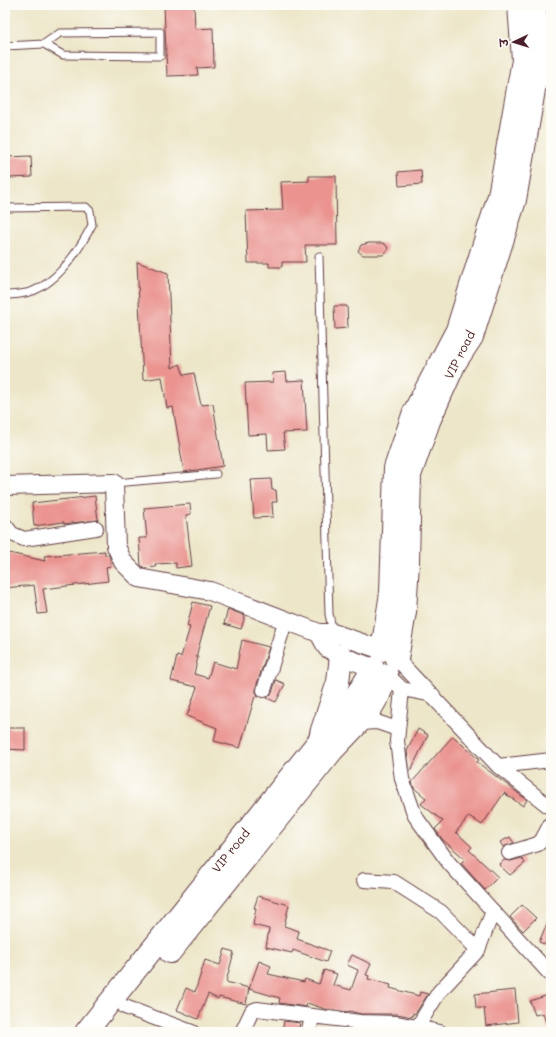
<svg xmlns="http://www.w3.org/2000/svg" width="556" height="1037" viewBox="0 0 556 1037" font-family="Mali,'Playpen Sans Deva',sans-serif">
  <rect width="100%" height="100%" fill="#fdfcf7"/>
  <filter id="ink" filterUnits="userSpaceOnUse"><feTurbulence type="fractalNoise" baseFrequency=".025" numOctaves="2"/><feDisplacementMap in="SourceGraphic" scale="8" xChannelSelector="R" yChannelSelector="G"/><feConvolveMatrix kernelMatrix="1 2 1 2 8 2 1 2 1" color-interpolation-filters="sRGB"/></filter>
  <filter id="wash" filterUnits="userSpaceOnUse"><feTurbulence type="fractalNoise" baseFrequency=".012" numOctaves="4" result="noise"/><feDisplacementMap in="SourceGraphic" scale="16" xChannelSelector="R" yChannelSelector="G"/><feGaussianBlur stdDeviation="0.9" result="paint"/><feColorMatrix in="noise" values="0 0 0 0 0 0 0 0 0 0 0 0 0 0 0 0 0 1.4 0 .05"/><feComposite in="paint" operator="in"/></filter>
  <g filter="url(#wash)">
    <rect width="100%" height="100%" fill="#ede6c9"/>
    <g id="blocks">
      <g fill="#ea938f">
        <path d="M164,5H194L195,29L213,28L214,67L197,68L198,75L167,76Z"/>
        <path d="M31,156L32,177L8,178L7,157Z"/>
        <path d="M421,170L422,184L399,186L398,172Z"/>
        <path d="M309,176H336L337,245H305L306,262H282V267H269V263H248L246,211L283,210L281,182L309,181Z"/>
        <path d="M369,243H383L387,246L388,250L383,255H363L358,251L361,245Z"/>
        <path d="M137,262L168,273L172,368L180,364L184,375L194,373L201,405L213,404L223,466L184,472L173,407L167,408L162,377L143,380Z"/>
        <path d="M334,306H347L348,328L335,329Z"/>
        <path d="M286,372L287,381L304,380L307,432L283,433L285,449L268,450L267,434L248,435L245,383L273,382L272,373Z"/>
        <path d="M271,479L272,490H276L277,502H272L273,517L254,518L251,480Z"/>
        <path d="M95,496L98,520L64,524V522L34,526L32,503Z"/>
        <path d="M190,504L191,514L186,515L192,566L176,568V563L155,564L156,567L144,568L141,565L139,538H147L144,508Z"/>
        <path d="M105,551V555H109L110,558L111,566L106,567L108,581L43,589L47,613L38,614L34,585L5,588V552L45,561L44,556Z"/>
        <path d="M193,602L210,606L196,657H198L194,674L208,678L213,662L236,669L242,640L269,647L256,687V692L259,697L255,696L240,748L214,741L217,728L187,716L197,687L171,681L177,656L181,657L190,627L187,626Z"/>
        <path d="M228,609L245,616L241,629L224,624Z"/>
        <path d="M276,680L285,684L276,702L267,698L272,693Z"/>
        <path d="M5,728H25V750L5,749Z"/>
        <path d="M418,729L428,735L410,772L407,751Z"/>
        <path d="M453,736L479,760L477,762L527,800L523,806L504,793L482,825L469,816L456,832L472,847L469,850L498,877L485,890L461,863L465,859L442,839L435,829L443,821L421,804L426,798L414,788L412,782Z"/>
        <path d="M510,837L514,843L503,847L500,842Z"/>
        <path d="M522,858L525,863L510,875L499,865L504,860L511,861Z"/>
        <path d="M258,896L289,905L284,926L299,931L297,939L330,951L326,962L293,950L292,953L266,947L269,929L253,925L256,908H254Z"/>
        <path d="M522,905L536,918L523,931L510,917Z"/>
        <path d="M551,914V947L539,942Z"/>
        <path d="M225,949L234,952L226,982L249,988L246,1004L219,997L218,999L208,994L198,1019L177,1010L186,988L195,992L205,960L220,965Z"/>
        <path d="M352,955L371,964L366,975L369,976L368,979L391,985L390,988L419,996L420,992L428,994L415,1014L413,1013L412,1017L397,1014H361L349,1011V1012L325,1009L307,1003L306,1007L279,1003L280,998L249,989L259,961L271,966L268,974L304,982L305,979L319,984L324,970L337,974L333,985L351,990L358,970L347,965Z"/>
        <path d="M515,990L518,1022L486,1026L484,1008H476L475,994Z"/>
        <path d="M551,994V1032H549L543,1013L535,1015L530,1001Z"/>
        <path d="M284,1021L300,1023L298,1032H282Z"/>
      </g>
    </g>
  </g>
  <g filter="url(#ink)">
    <use href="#blocks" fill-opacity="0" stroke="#623d43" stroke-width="1"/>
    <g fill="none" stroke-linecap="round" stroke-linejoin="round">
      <defs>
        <g id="service">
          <path d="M5,46L44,44L60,33L160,32V56L63,55L44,44"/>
          <path d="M5,208L86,207L90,211L92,225C79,250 60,280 33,291C24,294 14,295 5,295"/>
          <path d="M319,256L329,614L333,633"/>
          <path d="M115,483L216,474"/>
          <path d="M353,1032L360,1022"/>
        </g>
        <g id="minor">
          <path d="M5,525L12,534L24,539L96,528"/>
          <path d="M397,659L498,766L551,808"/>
          <path d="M395,682L402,689L433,695"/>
          <path d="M402,689L397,741L402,779L415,816L449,863L551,975"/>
          <path d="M264,690L286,619"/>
          <path d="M358,723L377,722L397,729"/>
          <path d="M498,766L551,760"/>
          <path d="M509,853L538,844L542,840L551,823"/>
          <path d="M364,880L394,882L441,912L478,950"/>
          <path d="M125,1007L192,1032"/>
          <path d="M418,1026L439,992L478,950L493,911"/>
          <path d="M242,1032L252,1011L257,1009L360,1022L397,1023L440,1032"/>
          <path d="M308,1032L313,1016"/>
        </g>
        <g id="tertiary">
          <path d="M5,486L114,483L116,546L123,562L139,578L210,591L319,633H333L382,650"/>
          <path d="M319,633L327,648L341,656L373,668"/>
        </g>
        <g id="primary">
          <path d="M382,650L391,593L395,468L414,412L457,330L499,196L523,60L519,5"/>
          <path d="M397,659L405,612L408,562L410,475L429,421L455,363L472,337L515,200L539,61L535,5"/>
          <path d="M321,733L338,682L341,656"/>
          <path d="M170,952L332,751L369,712L379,695L387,675"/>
          <path d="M86,1032L318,742C339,718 358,696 373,668"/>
        </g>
      </defs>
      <use href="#service" stroke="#623d43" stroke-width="9"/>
      <use href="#minor" stroke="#623d43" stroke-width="16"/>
      <use href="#tertiary" stroke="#623d43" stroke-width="20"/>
      <use href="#primary" stroke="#623d43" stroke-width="24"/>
      <use href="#service" stroke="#fff" stroke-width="7"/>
      <use href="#minor" stroke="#fff" stroke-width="14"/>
      <use href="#tertiary" stroke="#fff" stroke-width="18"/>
      <use href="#primary" stroke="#fff" stroke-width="22"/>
    </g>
  </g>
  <g text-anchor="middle" stroke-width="3.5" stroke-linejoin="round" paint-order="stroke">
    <g font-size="12" fill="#4a1f2b" stroke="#fdfcf7">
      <text transform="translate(460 355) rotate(-63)" y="4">VIP road</text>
      <text transform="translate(231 851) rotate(-51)" y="4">VIP road</text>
    </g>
  </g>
  <rect width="556" height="1037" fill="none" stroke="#fdfcf7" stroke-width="20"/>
  <g transform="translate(514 42) rotate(266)" stroke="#fdfcf7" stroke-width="3" paint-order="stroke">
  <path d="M0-3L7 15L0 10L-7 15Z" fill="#4a1f2b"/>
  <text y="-6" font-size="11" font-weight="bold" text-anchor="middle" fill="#4a1f2b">उ</text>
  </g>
</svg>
